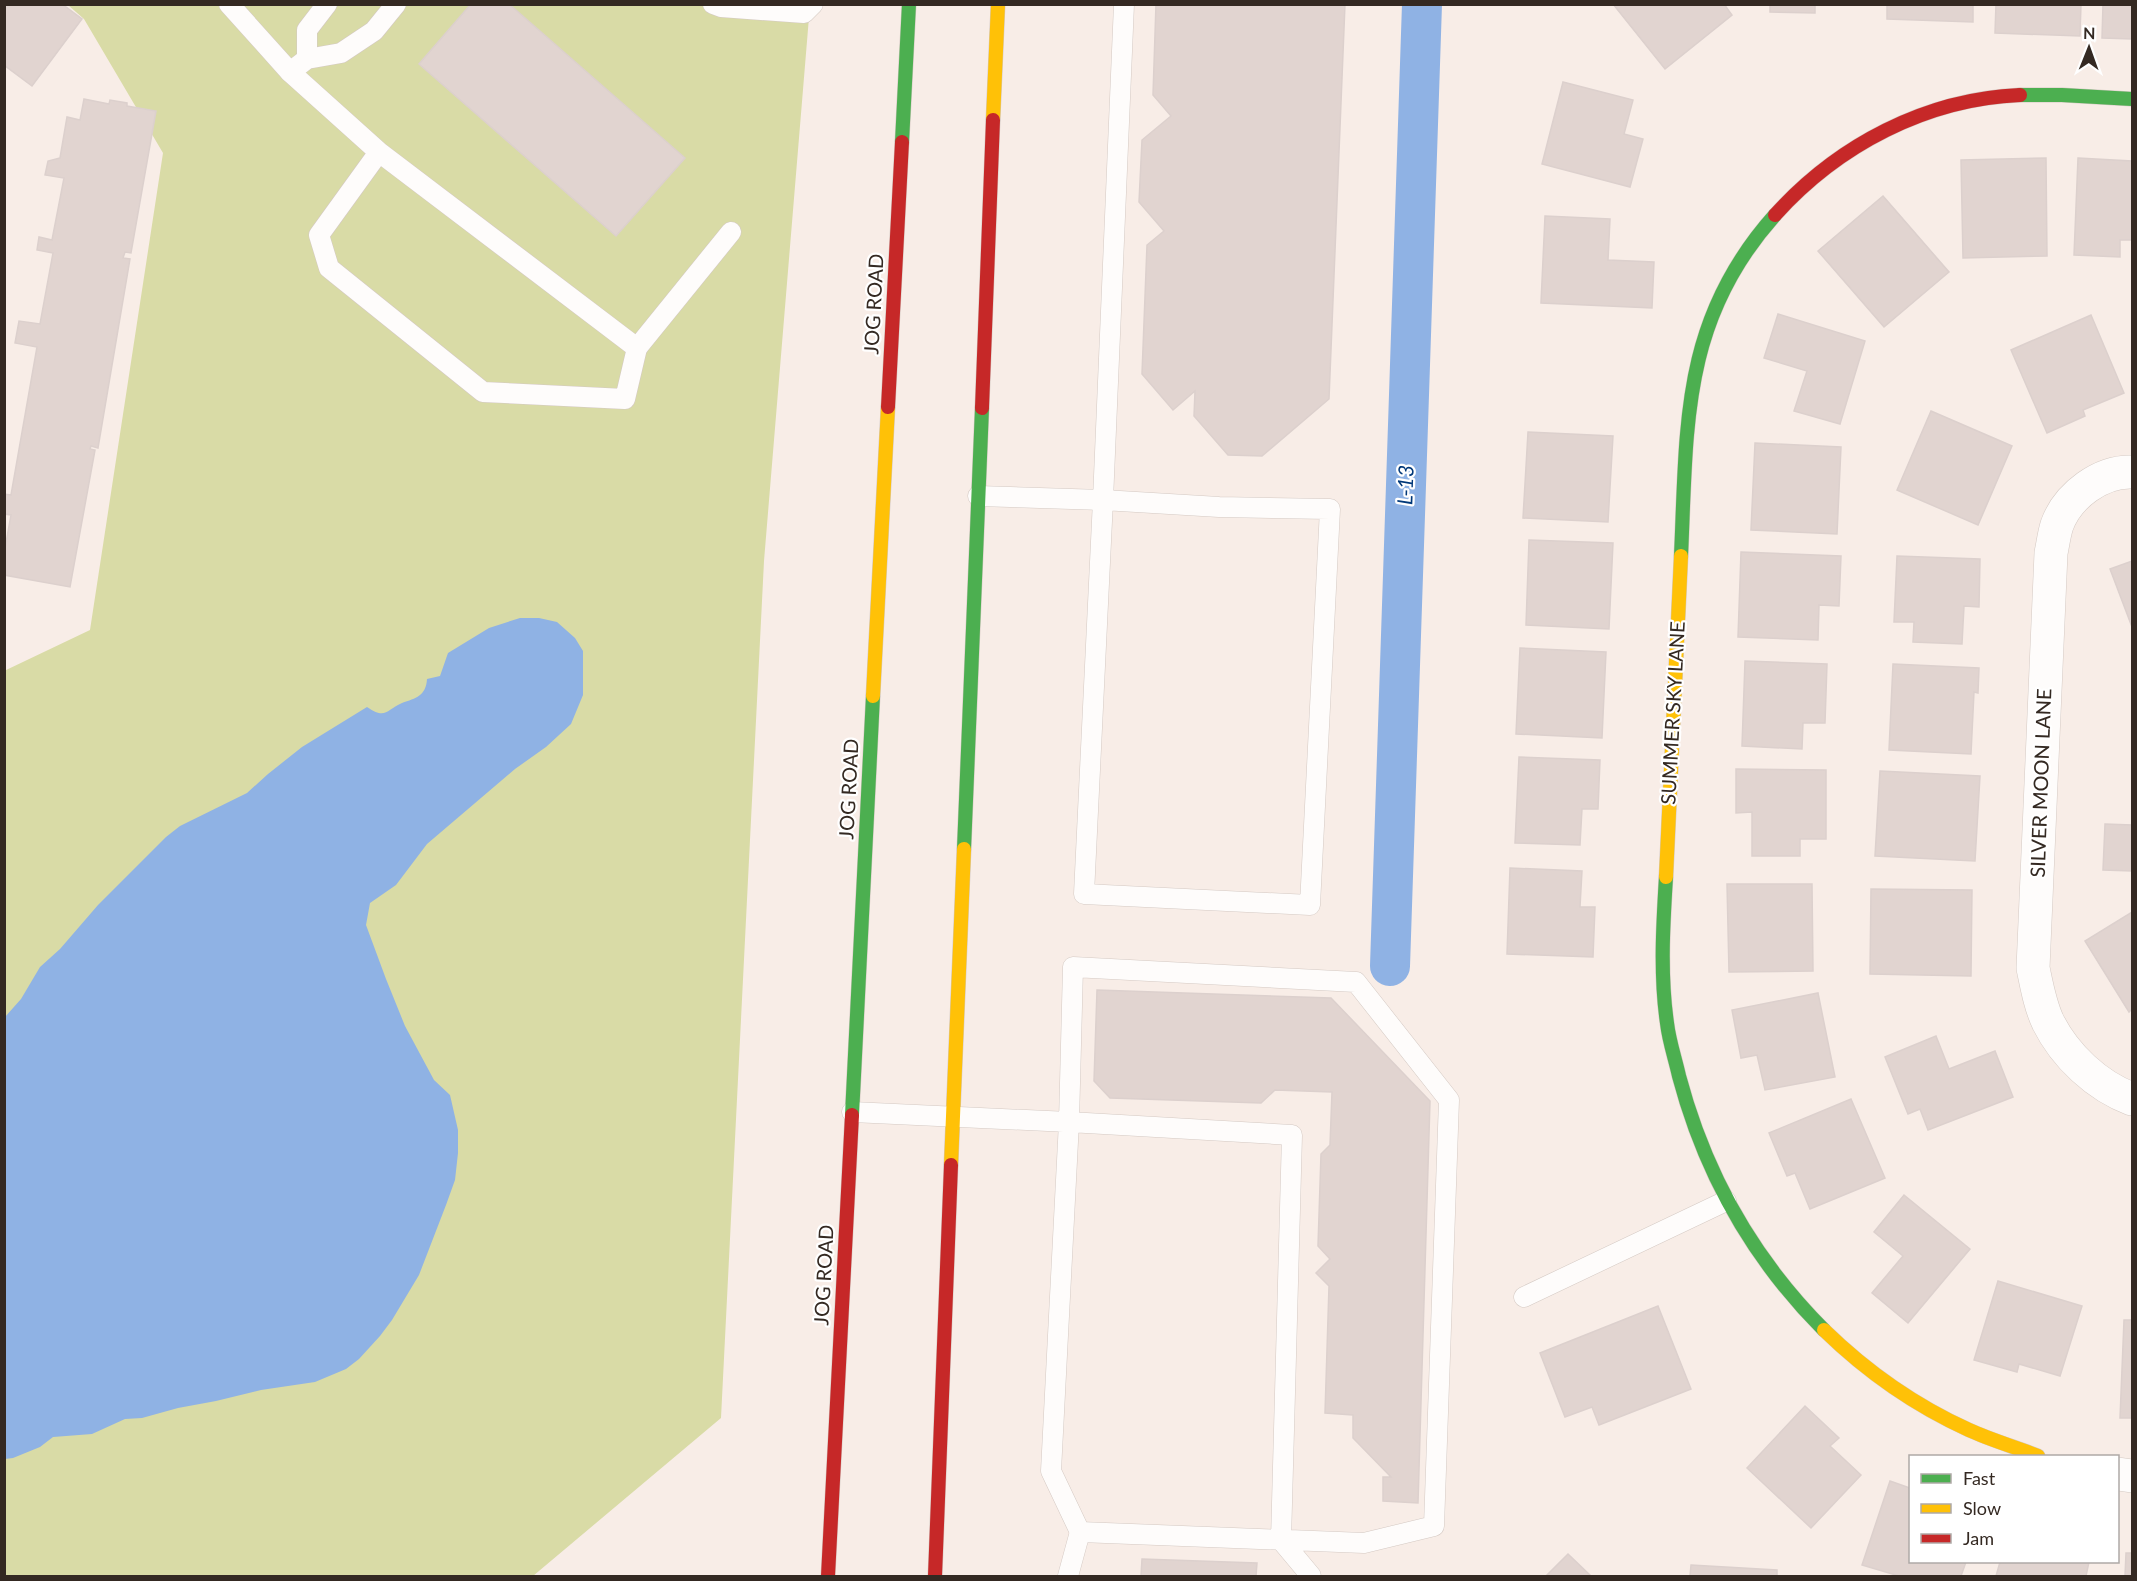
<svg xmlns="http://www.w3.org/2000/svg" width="2137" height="1581" viewBox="0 0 2137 1581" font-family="Lato,sans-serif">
  <rect width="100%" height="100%" fill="#f8ede7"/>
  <path fill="#d9dba6" d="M68,5H810L764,561L721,1418L533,1576H5L4,671L90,630L163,153L84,19Z"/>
  <path fill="#8fb2e4" d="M520,618H539L557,622L575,638L583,651V695L571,724L546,747L515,769L427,844L396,885L370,903L366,925L386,979L405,1026L434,1080L450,1095L458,1130V1153L455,1180L446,1205L419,1275L392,1320L380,1336L359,1359L346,1369L315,1382L261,1390L216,1401L178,1408L142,1418L125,1419L92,1434L53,1437L40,1447L13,1458L5,1459V1017L21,999L40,967L60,949L98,905L166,837L180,826L247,793L268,774L302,747L367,707C386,720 386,710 402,703C416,698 426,696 427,679L440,676L448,653L489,628Z"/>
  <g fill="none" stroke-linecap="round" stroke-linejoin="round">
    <path stroke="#8fb2e4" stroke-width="40" d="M1390,966L1422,4"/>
  </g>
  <g fill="#e1d4d0" stroke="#dcd0cd" stroke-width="1.5">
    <path d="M4,4H62L82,19L32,86L4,65Z"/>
    <path d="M471,4H509L685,158L616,236L419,64Z"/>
    <path d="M1156,4H1345L1329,399L1262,456L1228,455L1194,416L1195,391L1173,410L1142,374L1147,245L1164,231L1139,202L1142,140L1171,116L1153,95Z"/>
    <path d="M1613,4H1724L1732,15L1665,69Z"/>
    <path d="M1770,4H1815V13L1770,12Z"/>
    <path d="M1887,4H1973V22L1887,19Z"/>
    <path d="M1996,4H2081L2080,36L1995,33Z"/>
    <path d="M2103,4H2132V39L2102,38Z"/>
    <path d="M1563,82L1633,100L1624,134L1643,139L1630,187L1542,164Z"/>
    <path d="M84,99L109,104L110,100L127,103V106L156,111L131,253L125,252L123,258L130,259L98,448L91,446L90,449L95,450L70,587L4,575V554L11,515L4,514V494L11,495L37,347L15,343L19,321L40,324L53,253L37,250L39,237L52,240L64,178L45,175L48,161L60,158L67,117L80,120Z"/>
    <path d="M2046,158L2047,256L1963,258L1961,160Z"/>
    <path d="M2078,158L2132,161V240H2120V257L2074,255Z"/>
    <path d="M1883,196L1949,272L1884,327L1818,251Z"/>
    <path d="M1545,216L1610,219L1608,260L1654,262L1652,308L1541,303Z"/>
    <path d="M1778,314L1865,341L1840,424L1794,411L1807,371L1764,358Z"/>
    <path d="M2091,315L2124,393L2083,410L2085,416L2047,433L2011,350Z"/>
    <path d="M1931,411L2012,446L1978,525L1897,490Z"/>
    <path d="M1528,432L1613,436L1608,522L1523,518Z"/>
    <path d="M1755,443L1841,447L1837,534L1751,530Z"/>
    <path d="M1529,540L1613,543L1609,629L1526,625Z"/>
    <path d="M1741,552L1841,556L1839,606L1819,605L1818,640L1738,637Z"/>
    <path d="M1897,556L1980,559L1979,607L1964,606L1962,644L1913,642L1914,622H1894Z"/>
    <path d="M2132,561V627L2110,569Z"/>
    <path d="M1520,648L1606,652L1602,738L1516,734Z"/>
    <path d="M1745,661L1827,664L1825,723H1803L1802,749L1742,746Z"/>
    <path d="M1893,664L1979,668L1978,693L1974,692L1971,754L1889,750Z"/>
    <path d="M1519,757L1600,760L1598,809H1582L1580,845L1515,843Z"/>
    <path d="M1736,769L1826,770V839H1800V856H1752V812L1736,813Z"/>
    <path d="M1880,771L1980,776L1975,861L1875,856Z"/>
    <path d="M2105,824L2132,825V871L2103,870Z"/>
    <path d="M1510,868L1582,871L1580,907H1595L1593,957L1507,954Z"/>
    <path d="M1727,884H1812L1813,971L1729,972Z"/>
    <path d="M1871,889L1972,890L1971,976L1870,974Z"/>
    <path d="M2132,912V1009L2129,1012L2085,941Z"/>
    <path d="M1097,990L1331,998L1430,1101L1418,1503L1383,1501V1477H1391L1353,1438V1415L1325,1413L1329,1286L1316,1273L1330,1259L1318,1246L1321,1154L1330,1145L1332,1092L1275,1090L1261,1103L1110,1098L1094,1081Z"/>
    <path d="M1818,993L1835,1077L1765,1090L1757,1055L1741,1058L1732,1010Z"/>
    <path d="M1936,1036L1949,1069L1995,1051L2013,1097L1928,1130L1920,1109L1908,1114L1885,1057Z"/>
    <path d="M1851,1099L1885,1178L1810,1209L1795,1173L1787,1176L1769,1133Z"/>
    <path d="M1904,1195L1970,1249L1908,1323L1872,1293L1903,1256L1874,1232Z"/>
    <path d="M1998,1281L2082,1306L2060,1376L2019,1364L2017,1372L1974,1360Z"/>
    <path d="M1658,1306L1691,1389L1599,1425L1592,1407L1565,1417L1540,1353Z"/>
    <path d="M2124,1320H2132V1418H2120Z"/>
    <path d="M1805,1406L1839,1438L1830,1446L1861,1475L1811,1528L1747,1468Z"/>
    <path d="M1890,1481L1910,1488V1562H1966L1961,1576H1899L1862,1565Z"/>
    <path d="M2126,1553H2132V1576H2125Z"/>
    <path d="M1568,1554L1591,1576H1546Z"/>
    <path d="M1142,1559L1257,1563L1256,1576H1141Z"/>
    <path d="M2000,1562H2089L2086,1576H1996Z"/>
    <path d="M1691,1565L1777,1570V1576H1690Z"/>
  </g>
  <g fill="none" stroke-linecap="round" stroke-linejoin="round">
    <defs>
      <g id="lane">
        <path d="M229,4L290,72L379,152L319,235L329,268L483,392L625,399L637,348L379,152"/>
        <path d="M713,4L721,7L804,13L813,4"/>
        <path d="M307,59V30L327,4"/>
        <path d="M290,72L307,59L341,53L374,31L396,4"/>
        <path d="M637,348L731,232"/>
        <path d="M978,496L1103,500L1124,4"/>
        <path d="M1103,500L1219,507L1330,509L1310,905L1084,894Z"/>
        <path d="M852,1112L1069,1122L1051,1471L1080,1532L1364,1543L1434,1526L1449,1100L1356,982L1073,967L1069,1122L1292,1135L1281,1540L1311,1576"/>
        <path d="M1524,1297L1726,1201"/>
        <path d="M1068,1576L1080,1532"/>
      </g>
      <g id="street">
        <path d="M2132,472C2101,471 2068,495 2057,525C2054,534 2053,544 2051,553L2033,968C2037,987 2040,1005 2048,1022C2065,1056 2097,1086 2132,1099"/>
        <path d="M2118,1474L2132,1476"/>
      </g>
      <g id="fast">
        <path d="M2020,95H2062L2132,99"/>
        <path d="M902,142L909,4"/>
        <path d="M1681,556C1687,425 1681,320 1775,215"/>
        <path d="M964,849L982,408"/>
        <path d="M1666,877C1663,925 1660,975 1667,1023C1669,1041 1675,1058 1679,1076C1705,1174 1752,1258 1824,1330"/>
        <path d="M852,1115L873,696"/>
      </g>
      <g id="slow">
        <path d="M993,120L998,4"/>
        <path d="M873,696L888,407"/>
        <path d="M1666,877L1681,556"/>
        <path d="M951,1165L964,849"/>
        <path d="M1824,1330C1865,1370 1916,1406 1969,1430C1991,1440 2015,1447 2038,1456"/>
      </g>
      <g id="jam">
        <path d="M1775,215C1838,145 1926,99 2020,95"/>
        <path d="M888,407L902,142"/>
        <path d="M982,408L993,120"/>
        <path d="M828,1576L852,1115"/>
        <path d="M935,1576L951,1165"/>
      </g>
    </defs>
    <use href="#lane" stroke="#d4c9c3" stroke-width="21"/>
    <use href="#street" stroke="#d4c9c3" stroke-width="34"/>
    <use href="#fast" stroke="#d4c9c3" stroke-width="15"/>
    <use href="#slow" stroke="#d4c9c3" stroke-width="15"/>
    <use href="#jam" stroke="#d4c9c3" stroke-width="15"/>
    <use href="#lane" stroke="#fefcfb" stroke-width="20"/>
    <use href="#street" stroke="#fefcfb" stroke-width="33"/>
    <use href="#fast" stroke="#4caf50" stroke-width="14"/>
    <use href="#slow" stroke="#ffc107" stroke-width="14"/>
    <use href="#jam" stroke="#c62828" stroke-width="14"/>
  </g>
  <g text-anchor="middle" stroke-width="4.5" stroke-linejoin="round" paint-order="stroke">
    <g font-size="20" fill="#342922" stroke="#fff">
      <text transform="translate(874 304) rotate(-87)" y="7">JOG ROAD</text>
      <text transform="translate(1673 713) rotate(-87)" y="7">SUMMER SKY LANE</text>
      <text transform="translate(2041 783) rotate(-88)" y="7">SILVER MOON LANE</text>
      <text transform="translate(849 789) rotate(-87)" y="7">JOG ROAD</text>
      <text transform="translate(824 1275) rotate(-87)" y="7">JOG ROAD</text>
    </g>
    <g font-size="21" font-style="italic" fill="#003879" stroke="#fff">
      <text transform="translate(1406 485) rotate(-88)" y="7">L-13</text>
    </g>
  </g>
  <rect width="2137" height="1581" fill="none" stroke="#342922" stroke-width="12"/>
  <rect x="1909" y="1455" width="210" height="108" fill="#ffffff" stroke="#aea9a7" stroke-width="1.5"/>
  <rect x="1921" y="1474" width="30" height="9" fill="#4caf50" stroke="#aea9a7" stroke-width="1.5"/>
  <text x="1963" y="1485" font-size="18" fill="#342922">Fast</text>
  <rect x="1921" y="1504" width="30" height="9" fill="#ffc107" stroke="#aea9a7" stroke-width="1.5"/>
  <text x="1963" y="1515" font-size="18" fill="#342922">Slow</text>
  <rect x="1921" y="1534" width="30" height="9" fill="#c62828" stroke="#aea9a7" stroke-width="1.5"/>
  <text x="1963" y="1545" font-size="18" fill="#342922">Jam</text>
  <g transform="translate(2089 48) rotate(1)" stroke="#ffffff" stroke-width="4.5" paint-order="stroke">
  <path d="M0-4.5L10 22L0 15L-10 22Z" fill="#342922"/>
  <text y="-9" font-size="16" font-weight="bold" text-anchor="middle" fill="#342922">N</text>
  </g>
</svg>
